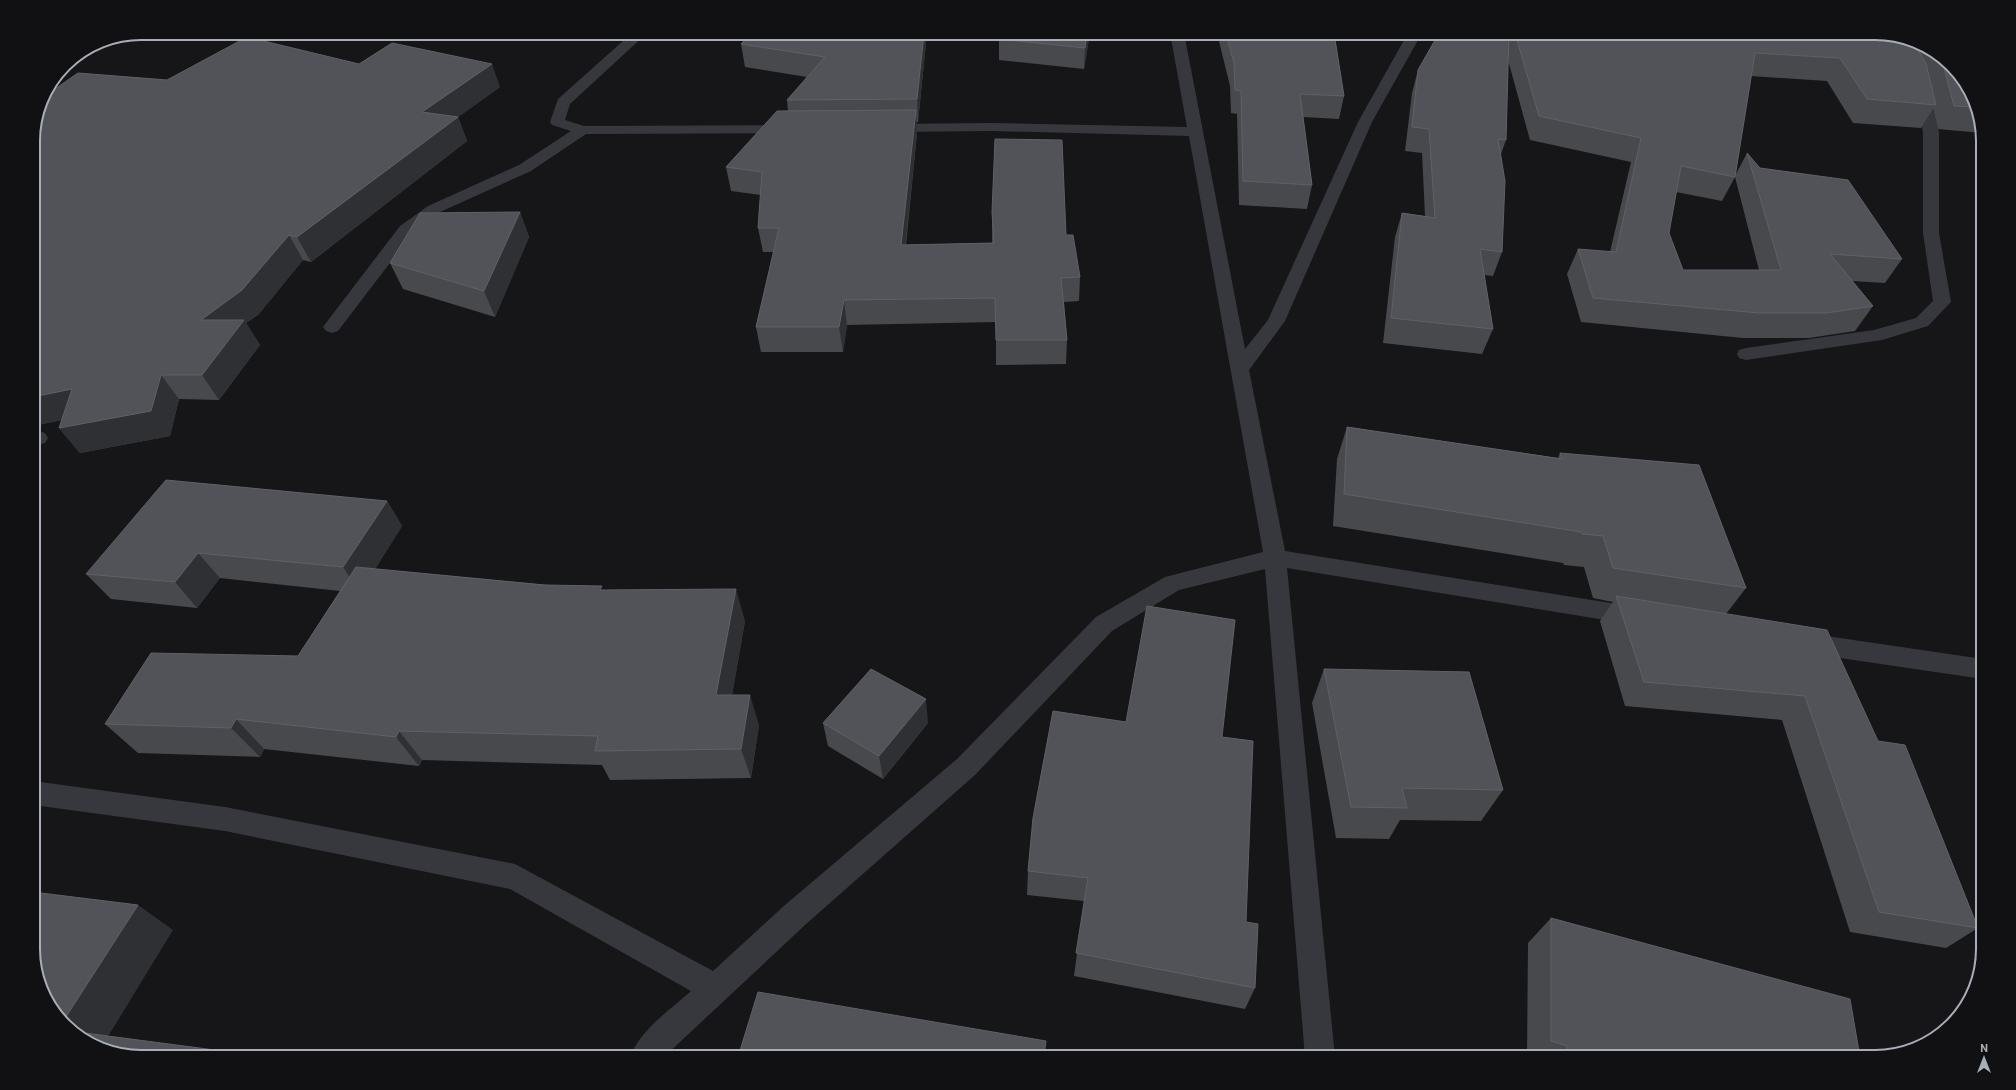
<svg xmlns="http://www.w3.org/2000/svg" width="2016" height="1090" viewBox="0 0 2016 1090" font-family="Roboto,sans-serif">
  <rect width="100%" height="100%" fill="#161618"/>
  <g fill="none" stroke-linecap="round" stroke-linejoin="round">
    <g fill="#37383d" fill-rule="evenodd">
      <path d="M632,33H647L570,104L565,120L584,126L790,125L795,126L797,129L795,132L790,133L586,134L531,171L440,212L412,234L338,331L332,333L326,331L323,327L326,323L400,226L428,206L519,165L571,131L552,125L550,122L558,99Z"/>
      <path d="M1170,33H1184L1245,349L1268,320L1358,122L1408,33H1422L1372,122L1285,321L1249,370L1285,551L1636,607L1644,609L1648,616L1644,623L1636,625L1287,568L1335,1057H1305L1265,569L1179,590L1112,631L975,775L805,925L664,1057H630C641,1029 669,1011 691,991L510,889L225,831L33,805V781L225,807L515,864L713,971L785,905L957,759L1096,617L1165,577L1263,552L1189,136L992,131L887,132L882,131L880,128L882,125L887,124L992,123L1187,127Z"/>
      <path d="M1920,84L1925,85L1927,88L1939,132V233L1951,302L1928,326L1882,340L1746,360L1739,358L1737,354L1739,350L1746,348L1874,330L1916,318L1933,301L1923,233V132L1913,88L1915,85Z"/>
      <path d="M38,431L45,433L48,438L45,443L33,446V432Z"/>
      <path d="M1806,633L1983,659V679L1806,653L1798,650L1794,643L1798,636Z"/>
    </g>
  </g>
  <g fill="#47494d" fill-rule="evenodd">
    <path d="M752,33H927L918,122H916L917,133L906,245L992,243V212L1066,235L1080,277L1079,301L1064,302L1067,340L1066,364L996,365V322L847,325L843,352H761L756,327L774,252H763L758,228L761,195L731,191L726,167L788,111L787,100L807,77L745,67L741,44Z"/>
    <path d="M999,33H1090L1084,69L999,60Z"/>
    <path d="M1217,33H1334L1344,96L1339,119L1303,117L1312,185L1307,209L1239,205L1237,114L1231,113L1230,86Z"/>
    <path d="M1439,33H1875L1923,44L1965,81L1982,133L1938,129L1933,109L1921,128L1853,123L1827,81L1751,76L1735,176L1747,153L1760,168L1902,259L1885,283L1852,281L1873,306L1855,331L1809,338H1743L1581,322L1567,274L1578,249L1610,252L1631,162L1530,140L1508,60L1506,140L1501,154L1502,252L1493,276L1484,275L1493,329L1482,354L1383,343L1395,237L1402,213L1425,216L1422,153L1405,151L1412,93L1418,70ZM1735,177L1759,270H1683L1669,233L1676,192L1722,201Z"/>
    <path d="M359,64L500,87L458,117L467,141L311,262L303,260L258,315L246,323L260,345L219,400L179,399L170,436L80,453L59,428L62,420L33,426V134L167,80Z"/>
    <path d="M520,212L529,237L495,317L403,289L390,263Z"/>
    <path d="M1347,427L1558,458L1560,453L1746,588L1726,614L1878,741L1978,928L1946,948L1850,932L1782,720L1625,706L1600,621L1613,602L1593,598L1584,567L1564,565L1563,563L1333,526L1337,459Z"/>
    <path d="M387,501L402,526L375,569L603,590L745,621L732,695L759,725L751,778L610,780L602,765L422,760L419,766L264,749L260,757L138,753L105,724L298,656L340,591L220,578L197,608L111,599L86,574Z"/>
    <path d="M1324,669L1503,790L1481,821L1400,820L1389,839L1336,838L1312,703Z"/>
    <path d="M823,723H928L883,779L828,746Z"/>
    <path d="M1222,737L1255,988L1245,1009L1074,976L1084,901L1027,895L1028,871Z"/>
    <path d="M1551,918L1860,1057H1527L1528,943Z"/>
  </g>
  <g fill="#2f3033">
    <path d="M924,33H927L918,122L917,99Z"/>
    <path d="M1087,33H1090L1084,69L1085,48Z"/>
    <path d="M492,64L500,87L432,136L422,112Z"/>
    <path d="M916,110L917,133L903,269L901,245Z"/>
    <path d="M458,117L467,141L311,262L297,237Z"/>
    <path d="M520,212L529,237L495,317L484,291Z"/>
    <path d="M289,235L303,260L258,315L246,323L260,345L219,400L202,375L201,320Z"/>
    <path d="M844,300L847,325L843,352L839,327Z"/>
    <path d="M161,375L179,399L170,436L80,453L59,428Z"/>
    <path d="M72,389L93,414L33,426V397Z"/>
    <path d="M387,501L402,526L360,593L343,567Z"/>
    <path d="M198,553L220,578L197,608L175,582Z"/>
    <path d="M736,589L745,621L727,725L716,695Z"/>
    <path d="M750,695L759,725L751,778L741,749Z"/>
    <path d="M926,699L928,723L883,779L879,756Z"/>
    <path d="M236,719L264,749L260,757L231,728Z"/>
    <path d="M399,731L422,760L419,766L396,737Z"/>
    <path d="M138,905L173,930L101,1048L93,1046L64,1020Z"/>
    <path d="M230,1052L238,1057H227Z"/>
  </g>
  <g fill="#525359" stroke="#5f6168">
    <path d="M752,33H924L917,99L787,100L825,57L741,44Z"/>
    <path d="M999,33H1087L1085,48L999,39Z"/>
    <path d="M1226,33H1334L1344,96L1300,94L1312,185L1243,181L1241,91L1235,90L1234,63Z"/>
    <path d="M1439,33H1509L1506,140L1498,139L1505,181L1502,252L1480,249L1493,329L1391,318L1402,213L1435,218L1429,129L1412,127L1418,70Z"/>
    <path d="M1515,33H1875L1912,42L1916,46L1926,64L1936,105L1867,99L1840,58L1755,53L1735,177L1681,166L1669,233L1683,270H1781L1747,153L1760,168L1848,180L1902,259L1830,254L1873,306L1826,313H1759L1593,298L1578,249L1616,252L1641,138L1539,116Z"/>
    <path d="M247,37L359,64L392,43L492,64L422,112L458,117L297,237L289,235L242,290L201,320H244L202,375H161L151,411L59,428L72,389L33,397V134L41,99L42,98L78,73L167,80Z"/>
    <path d="M1939,58L1965,81L1974,107L1954,106L1944,68Z"/>
    <path d="M916,110L901,245L994,243L992,212L995,139L1062,140L1066,235H1073L1080,277L1061,278L1067,340H996L995,298L844,300L839,327H756L779,228H758L762,172L726,167L777,111Z"/>
    <path d="M520,212L484,291L390,263L420,213Z"/>
    <path d="M1347,427L1562,459L1560,453L1699,465L1746,588L1613,568L1603,536L1582,534L1581,532L1344,494Z"/>
    <path d="M166,480L387,501L343,567L198,553L175,582L86,574Z"/>
    <path d="M356,567L544,585L602,586L600,590L736,589L716,695H750L741,749L595,751L598,736L399,731L396,737L236,719L231,728L105,724L151,653L298,656Z"/>
    <path d="M1616,596L1827,630L1878,741L1905,745L1978,928L1879,912L1805,696L1644,682Z"/>
    <path d="M1147,606L1235,620L1222,737L1253,741L1246,922L1258,924L1255,988L1076,953L1088,878L1028,871L1033,818L1053,711L1126,722Z"/>
    <path d="M871,669L926,699L879,756L823,723Z"/>
    <path d="M1324,669L1469,672L1503,790L1402,788L1407,808L1351,807Z"/>
    <path d="M33,892L138,905L64,1020L51,1009L33,956Z"/>
    <path d="M1551,918L1850,999L1860,1057H1567V1046L1551,1041Z"/>
    <path d="M758,992L1046,1041L1044,1057H738Z"/>
    <path d="M77,1032L230,1052L227,1057H141L93,1046Z"/>
  </g>
  <path d="M0 0H2016V1090H0ZM141 40H1875A101 101 0 0 1 1976 141V949A101 101 0 0 1 1875 1050H141A101 101 0 0 1 40 949V141A101 101 0 0 1 141 40Z" fill="#111113" fill-rule="evenodd"/>
  <path fill="none" stroke="#a8adb8" stroke-width="2" d="M141 40H1875A101 101 0 0 1 1976 141V949A101 101 0 0 1 1875 1050H141A101 101 0 0 1 40 949V141A101 101 0 0 1 141 40Z"/>
  <g transform="translate(1984 1058)" stroke="#111113" stroke-width="3" paint-order="stroke">
  <path d="M0-3L7 15L0 10L-7 15Z" fill="#a8adb8"/>
  <text y="-6" font-size="11" font-weight="bold" text-anchor="middle" fill="#a8adb8">N</text>
  </g>
</svg>
